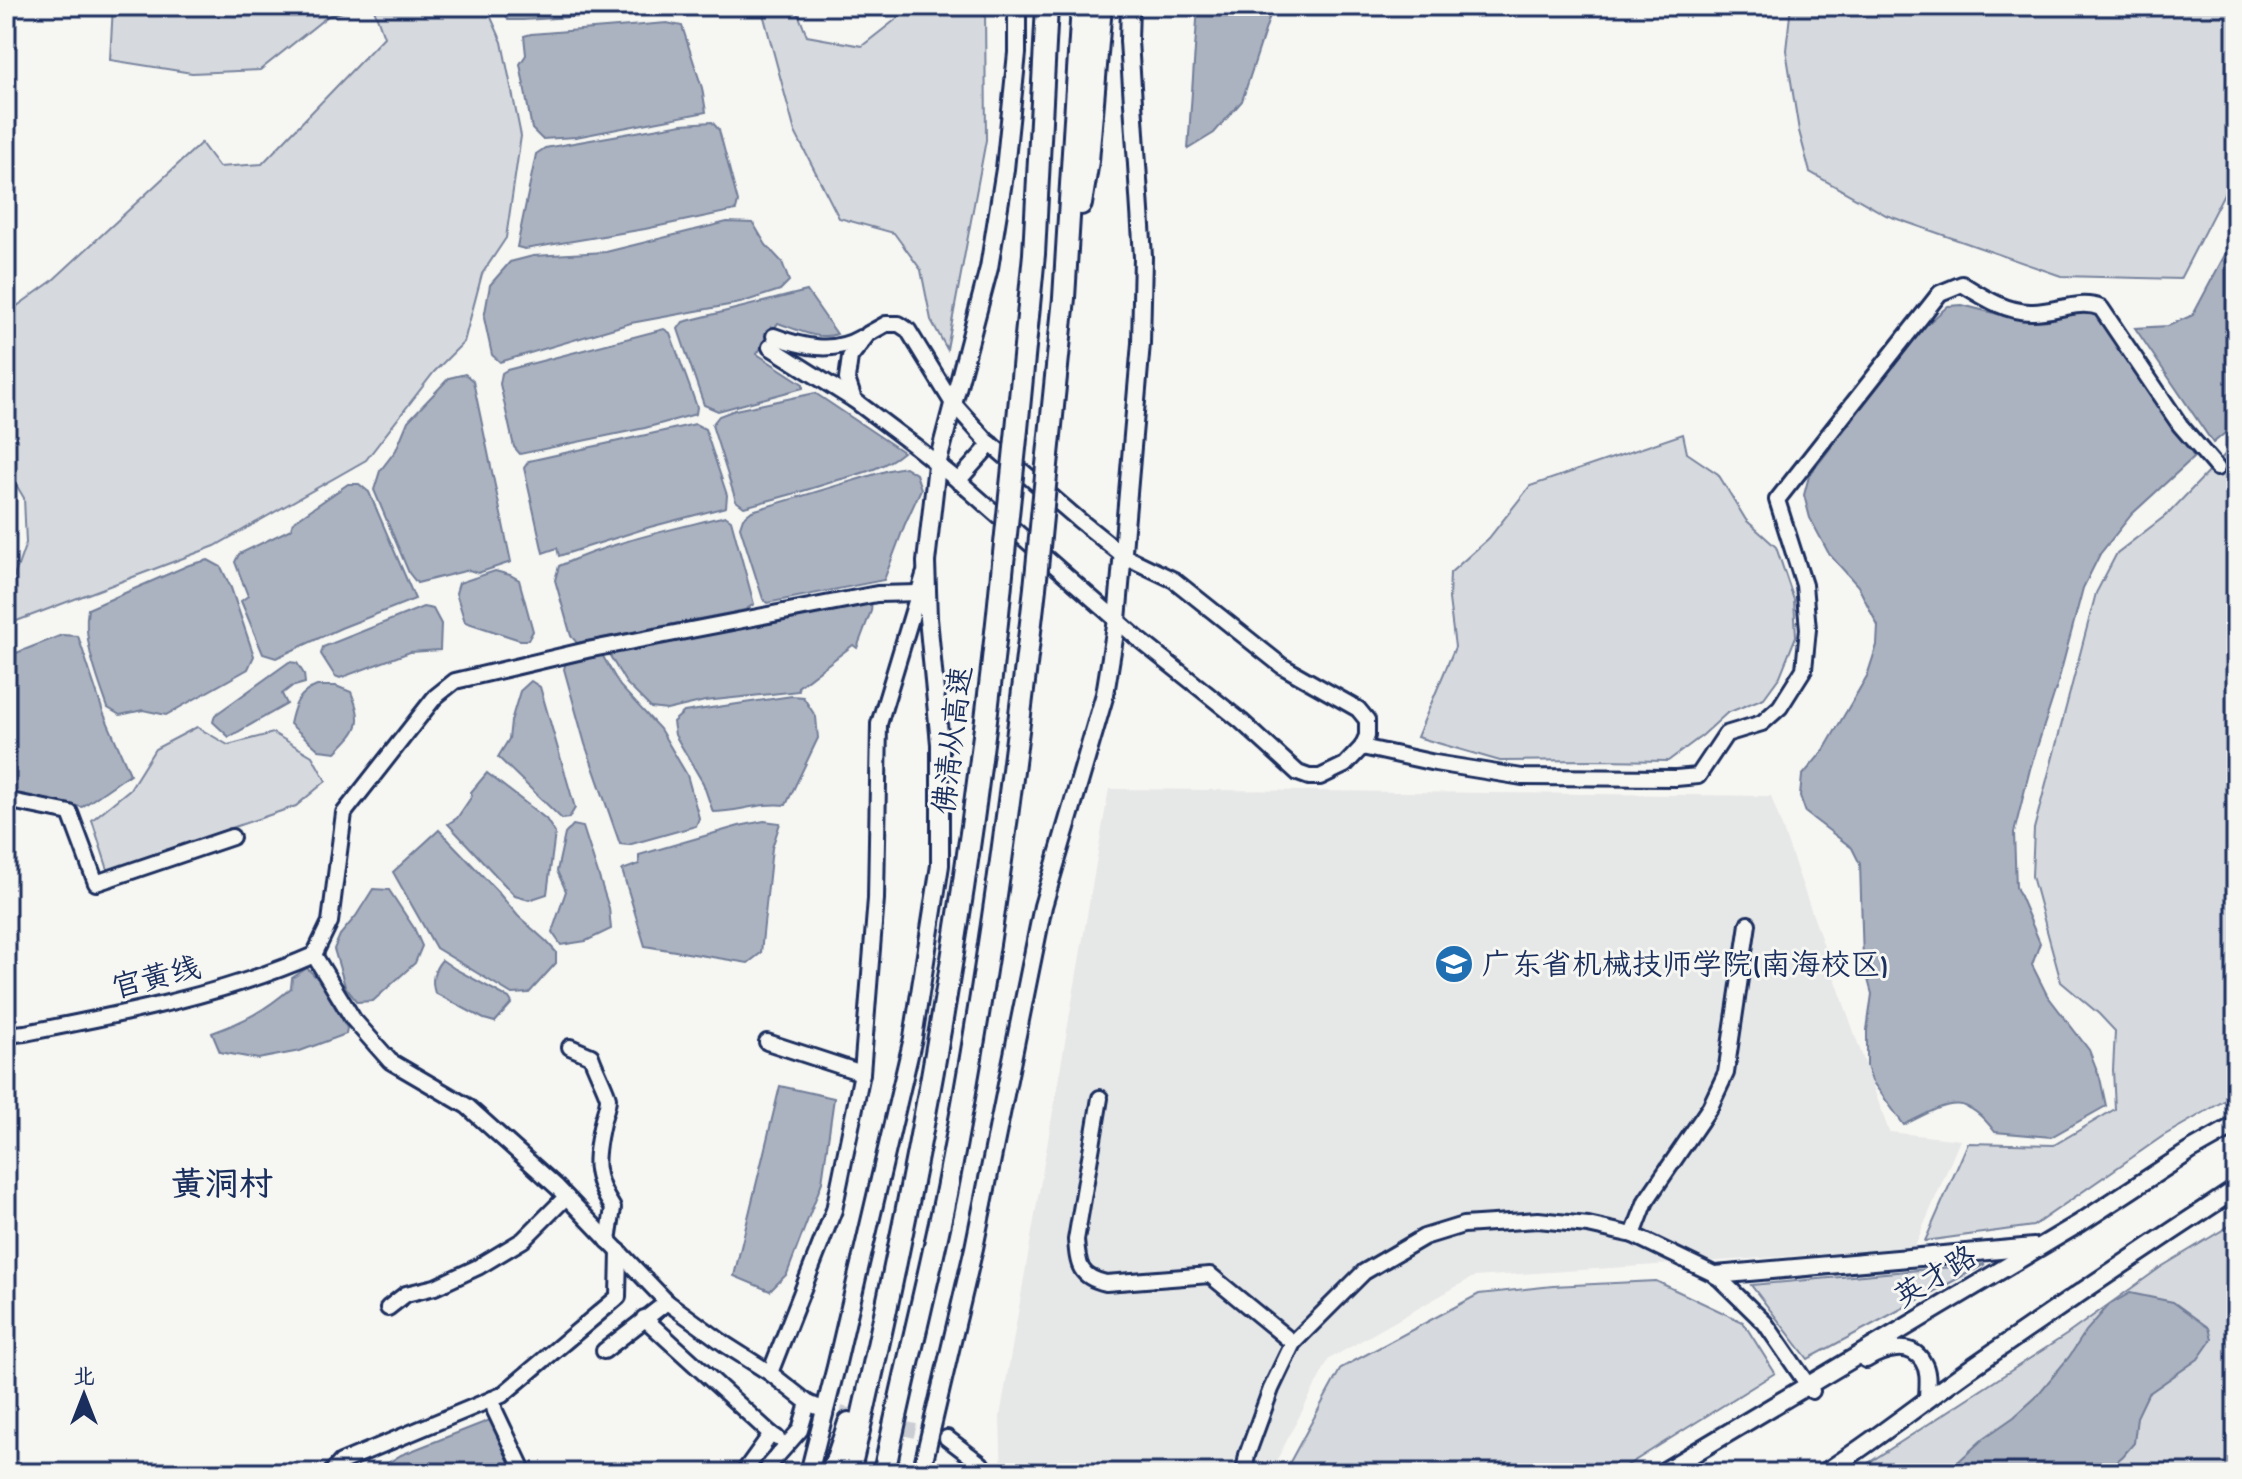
<svg xmlns="http://www.w3.org/2000/svg" width="2242" height="1479" viewBox="0 0 2242 1479" font-family="'Gochi Hand','LXGW WenKai TC',sans-serif">
  <rect width="100%" height="100%" fill="#f6f6f2"/>
  <filter id="ink" filterUnits="userSpaceOnUse"><feTurbulence type="fractalNoise" baseFrequency=".0125" numOctaves="2"/><feDisplacementMap in="SourceGraphic" scale="16" xChannelSelector="R" yChannelSelector="G"/><feConvolveMatrix kernelMatrix="1 2 1 2 8 2 1 2 1" color-interpolation-filters="sRGB"/></filter>
  <g filter="url(#ink)">
    <path fill="#e6e7e7" d="M1109,789L1771,796L1889,1132L1960,1140L1914,1248L1473,1277L1329,1359L1270,1473H1002L1000,1417Z"/>
    <g fill="#d6d9dd" stroke="#78849e" stroke-width="2">
      <path d="M113,6H363L328,16L260,70L192,73L110,60Z"/>
      <path d="M373,6H486L502,42L521,136L506,238L482,274L464,342L434,372L366,460L215,546L6,625V580L14,577L26,543L24,498L6,468V314L52,281L201,143L219,167L262,164L384,37Z"/>
      <path d="M761,6H795L807,36L862,46L913,6H985L986,140L947,349L931,320L921,270L894,233L839,218L795,132Z"/>
      <path d="M1791,6H2236V170L2180,279L2061,276L1886,215L1810,172L1799,131L1786,50Z"/>
      <path d="M1683,434L1687,453L1718,474L1746,520L1776,547L1794,600L1796,636L1780,676L1764,698L1727,713L1703,735L1668,761L1597,760L1500,761L1417,737L1455,647L1449,599L1450,573L1489,538L1530,486Z"/>
      <path d="M2236,443V1094L2163,1136L2033,1226L1925,1241L1968,1143L2054,1145L2115,1109L2113,1070L2115,1031L2099,1014L2061,982L2032,876L2034,829L2096,593L2117,553L2169,513Z"/>
      <path d="M197,727L228,745L273,733L312,756L326,781L296,806L108,870L92,820L130,789L155,749Z"/>
      <path d="M2236,1222V1473H1853L2066,1335L2161,1267Z"/>
      <path d="M1985,1264L1808,1359L1751,1285Z"/>
      <path d="M1656,1281L1743,1322L1775,1373L1615,1473H1284L1341,1368L1479,1294L1553,1286Z"/>
    </g>
    <g fill="#abb2c0" stroke="#717e99" stroke-width="2">
      <path d="M503,6H674L654,12L523,20H508Z"/>
      <path d="M1198,6H1273L1242,101L1214,133L1188,149Z"/>
      <path d="M667,23L682,26L702,88L706,112L576,137L542,139L532,129L520,64L526,55L524,36L531,34Z"/>
      <path d="M712,122L719,130L738,202L736,210L645,229L525,249L517,247L536,154L545,148L682,124Z"/>
      <path d="M727,222L753,223L766,245L782,262L789,281L780,290L740,303L631,323L500,362L492,355L484,318L490,285L510,262L533,256L606,252Z"/>
      <path d="M2236,234V424L2213,443L2135,328L2168,326L2193,315Z"/>
      <path d="M807,291L837,334C818,341 796,329 778,323L757,354L803,384V388L718,411L704,405L678,329L683,322Z"/>
      <path d="M1962,305L2013,318H2034L2088,307L2098,314L2194,457L2132,514L2100,554L2083,588L2058,682L2030,769L2014,833L2016,887L2040,943L2032,965L2047,995L2089,1050L2100,1078L2106,1106L2051,1137L1995,1132C1963,1089 1946,1104 1904,1125L1872,1081L1867,1066V1030L1872,994L1863,961L1860,864L1852,848L1806,813L1800,796L1802,776L1824,750L1867,676L1877,645L1878,626L1858,586L1829,554L1810,518L1804,495L1809,476L1924,327L1948,306Z"/>
      <path d="M664,329L670,333L697,407L696,414L645,428L520,454L514,447L500,384L502,373L507,370Z"/>
      <path d="M465,374L473,381L511,562L478,573L469,570L417,583L409,573L374,490L380,471L396,450L408,421L449,378Z"/>
      <path d="M815,393L903,452C883,469 859,474 835,481C805,491 775,499 744,507L736,501L712,425L719,416L735,410Z"/>
      <path d="M695,424L705,429L727,495L726,507L650,527L559,556L557,548L543,553L524,468L529,461Z"/>
      <path d="M905,467L916,474L921,489L905,524L884,580L767,603L763,599L740,527L743,518L752,511L889,470Z"/>
      <path d="M348,484H359L369,492L415,599L341,628L276,658L263,654L241,601L248,596L235,562L239,554L291,529L293,522Z"/>
      <path d="M725,516L731,520L754,604L745,610L577,643L571,636L555,580L559,566C611,542 670,530 725,516Z"/>
      <path d="M208,560L221,567L231,588L254,656L248,669L166,715L143,710L120,715L108,708C98,679 82,640 88,609L189,565Z"/>
      <path d="M495,571L510,575L519,580L533,631L528,640H520L465,622L456,593L459,583Z"/>
      <path d="M872,600L871,611L857,648L853,645L798,687L799,691L705,701L667,710L651,708L626,683L610,656L615,648Z"/>
      <path d="M423,607L433,609L441,624L440,650L410,652L340,678L335,676L321,654L323,647Z"/>
      <path d="M62,635L78,636L103,712L130,774L82,807L6,793V657Z"/>
      <path d="M601,653L620,686L660,729L687,775L699,818L696,826L628,845L620,844L585,744L564,669L567,659Z"/>
      <path d="M289,662L297,663L304,674L305,683L291,687L282,694L287,704L229,737L213,722L215,715Z"/>
      <path d="M531,681L540,687L575,808L569,818L562,819L498,757L509,739L511,721L520,691Z"/>
      <path d="M317,686H336L351,692C364,724 359,729 336,752L319,750L290,724C294,705 298,693 317,686Z"/>
      <path d="M792,696L803,697L816,717L818,738L786,805C760,802 738,812 713,812L703,783L675,735L673,722L684,712Z"/>
      <path d="M487,773L546,819L555,833L547,894L529,900L515,896L448,824L457,818L472,796L471,792Z"/>
      <path d="M764,821L780,823L772,848L761,953L748,963L645,946L622,870L639,864V855L739,826Z"/>
      <path d="M573,825L583,827L609,908L611,929L586,941L561,945L552,932L566,891L557,871L565,834Z"/>
      <path d="M439,830L497,891L518,916L547,942L556,952V963L529,993L512,994L436,948L393,872Z"/>
      <path d="M373,889L389,890L414,928L422,946L415,963L373,1001L357,1002L345,986L334,949L340,935L356,916Z"/>
      <path d="M442,960L455,969L509,998L512,1003L495,1022L484,1019L435,993C431,981 433,970 442,960Z"/>
      <path d="M307,968L320,981L347,1028L346,1034L300,1051L258,1059L220,1052L212,1033C245,1021 264,1011 291,988L292,978Z"/>
      <path d="M780,1086L834,1098L822,1182L787,1274L770,1291L734,1276Z"/>
      <path d="M2130,1293L2173,1302L2209,1328L2212,1339L2198,1359L2148,1394L2137,1417L2134,1443L2123,1456L2103,1473H1946L1984,1438L2014,1417L2035,1398L2069,1357L2086,1331L2109,1305Z"/>
      <path d="M490,1420L511,1455L513,1462L504,1473H372L401,1455Z"/>
    </g>
    <g fill="none" stroke-linecap="round" stroke-linejoin="round">
      <path stroke="#caced4" stroke-width="14" stroke-dasharray="14 7" stroke-linecap="butt" d="M820,1408L940,1437"/>
      <defs>
        <g id="minor">
          <path d="M886,324H899L908,330L952,402L986,440L1079,520L1124,556L1174,580L1282,666L1358,709L1367,720V736L1362,747L1345,765L1320,777H1309L1298,773L1241,721L1136,637L961,483L915,446L854,400L847,379L850,357L868,334Z"/>
          <path d="M774,336C802,347 833,354 860,338"/>
          <path d="M770,347L854,400"/>
          <path d="M958,481L991,444"/>
          <path d="M1362,747L1435,763L1522,777L1676,778L1698,776L1726,734L1762,723L1780,707L1804,669L1808,629L1804,585L1777,500L1940,293L1962,284C1983,297 2007,313 2033,312C2056,312 2079,299 2101,308L2180,425L2217,468"/>
          <path d="M6,800L70,813L96,883L232,837"/>
          <path d="M314,955L330,922L344,813L435,697L455,681L587,650L877,594L919,593"/>
          <path d="M314,955L353,1019L390,1061L467,1106L557,1187L667,1302L726,1345L770,1373L808,1403L820,1408"/>
          <path d="M6,1035L25,1033C123,1014 223,995 314,955"/>
          <path d="M767,1042L862,1073"/>
          <path d="M570,1047L591,1056C594,1066 607,1091 608,1098C608,1105 604,1115 602,1123C594,1159 592,1176 613,1208L608,1241"/>
          <path d="M1100,1098L1076,1240C1078,1265 1079,1277 1106,1283L1210,1275L1293,1343"/>
          <path d="M1633,1235L1646,1201L1710,1107L1726,1073L1748,924"/>
          <path d="M388,1308L406,1294L435,1287L478,1267L523,1240L566,1197"/>
          <path d="M644,1318L771,1434"/>
          <path d="M604,1351L667,1302"/>
          <path d="M1866,1360C1882,1350 1911,1340 1923,1362C1930,1373 1927,1387 1927,1400"/>
          <path d="M770,1373L834,1210L862,1073L876,899L879,724L924,575"/>
          <path d="M492,1399L495,1411L521,1466L512,1473"/>
          <path d="M947,1438L981,1464L987,1473"/>
          <path d="M6,1471L11,1473"/>
          <path d="M331,1473L341,1462L502,1395L618,1297L619,1251"/>
          <path d="M743,1473L771,1434L777,1438"/>
          <path d="M766,1473L770,1464L800,1430L808,1403"/>
          <path d="M1244,1473L1247,1455L1271,1389L1293,1343L1364,1272L1424,1237L1463,1225L1538,1220L1588,1225L1633,1235L1716,1275L1765,1323L1812,1391"/>
        </g>
        <g id="major">
          <path d="M1716,1275L2034,1247"/>
          <path d="M809,1473L836,1367L913,1038L940,865V744L928,618L926,562L937,465L989,268L1005,169L1017,53V6"/>
          <path d="M921,1473L974,1248L1043,906L1105,694L1117,620L1141,343L1143,257L1129,41L1130,6"/>
          <path d="M1661,1473L2080,1223L2190,1151L2236,1125"/>
          <path d="M1824,1473C1874,1441 1920,1404 1968,1370C2057,1308 2146,1248 2236,1189"/>
        </g>
        <g id="highway">
          <path d="M1081,204L1088,161L1101,6"/>
          <path d="M1017,429L1034,254L1047,6"/>
          <path d="M1048,455L1064,298L1082,6"/>
          <path d="M832,1473L849,1423"/>
          <path d="M849,1473C920,1174 974,869 1003,563"/>
          <path d="M884,1473C903,1378 928,1284 947,1189C986,990 1012,789 1035,588"/>
        </g>
      </defs>
      <use href="#minor" stroke="#1b2f5e" stroke-width="20"/>
      <use href="#major" stroke="#1b2f5e" stroke-width="22"/>
      <use href="#highway" stroke="#1b2f5e" stroke-width="26"/>
      <use href="#minor" stroke="#f6f6f2" stroke-width="14"/>
      <use href="#major" stroke="#f6f6f2" stroke-width="16"/>
      <use href="#highway" stroke="#f6f6f2" stroke-width="20"/>
      <defs>
        <g id="highway-bridge">
          <path d="M1003,563L1017,429"/>
          <path d="M1035,588L1048,455"/>
        </g>
      </defs>
      <use href="#highway-bridge" stroke="#1b2f5e" stroke-width="26" stroke-linecap="butt"/>
      <use href="#highway-bridge" stroke="#f6f6f2" stroke-width="20"/>
    </g>
  </g>
  <defs>
    <symbol id="university-disc" viewBox="-11 -11 22 22"><circle r="9.5" fill="#1f6fb2" stroke="#f6f6f2"/><path d="M0-5L7-2L0 1L-7-2ZM-4 1L0 2.5L4 1V4Q0 6-4 4Z" fill="#fff"/></symbol>
  </defs>
  <g fill-rule="evenodd">
    <use href="#university-disc" x="1432" y="942" width="44" height="44"/>
  </g>
  <g text-anchor="middle" stroke-width="6" stroke-linejoin="round" paint-order="stroke">
    <g font-size="30" fill="#1b2f5e" stroke="#f6f6f2">
      <text transform="translate(952 740) rotate(-83)" y="10">佛清从高速</text>
      <text transform="translate(156 977) rotate(-14)" y="10">官黄线</text>
      <text transform="translate(1935 1276) rotate(-31)" y="10">英才路</text>
    </g>
    <g font-size="30" fill="#1b2f5e" stroke="#f6f6f2" text-anchor="start">
      <text x="1482" y="974">广东省机械技师学院(南海校区)</text>
    </g>
    <g font-size="34" font-weight="bold" fill="#1b2f5e" stroke="#f6f6f2">
      <text x="222" y="1195">黄洞村</text>
    </g>
  </g>
  <rect width="2242" height="1479" fill="none" stroke="#f6f6f2" stroke-width="32"/>
  <rect x="16" y="16" width="2210" height="1447" fill="none" stroke="#1b2f5e" stroke-width="3" filter="url(#ink)"/>
  <g transform="translate(84 1395)" stroke="#f6f6f2" stroke-width="6" paint-order="stroke">
  <path d="M0-6L14 30L0 20L-14 30Z" fill="#1b2f5e"/>
  <text y="-12" font-size="22" font-weight="bold" text-anchor="middle" fill="#1b2f5e">北</text>
  </g>
</svg>
